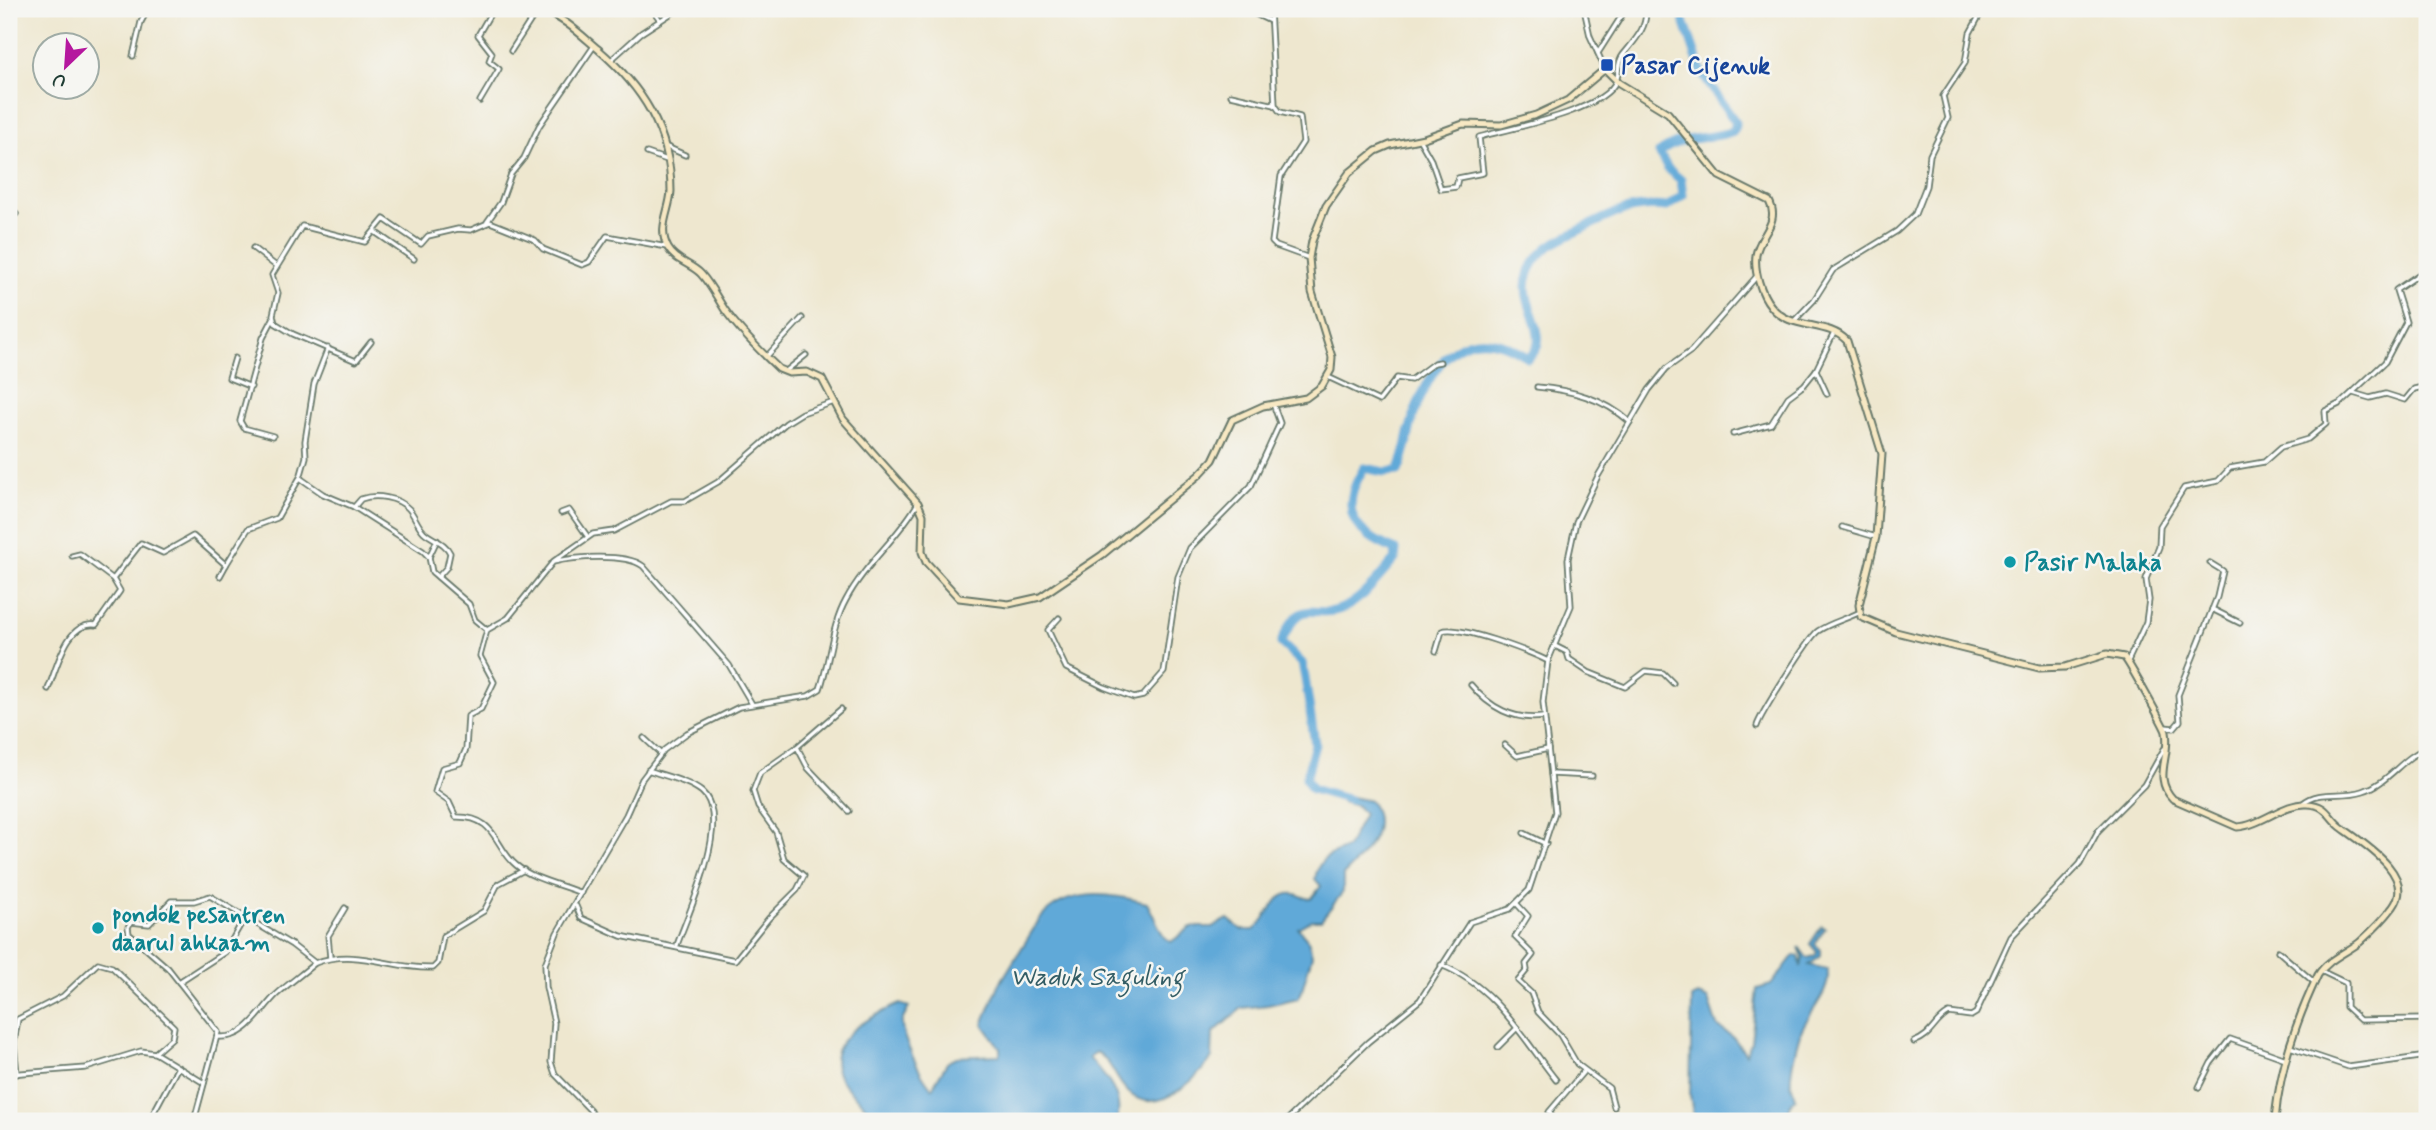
<svg xmlns="http://www.w3.org/2000/svg" width="2436" height="1130" viewBox="0 0 2436 1130" font-family="Mynerve,sans-serif">
  <rect width="100%" height="100%" fill="#f6f6f2"/>
  <filter id="ink" filterUnits="userSpaceOnUse"><feTurbulence type="fractalNoise" baseFrequency=".0143" numOctaves="2"/><feDisplacementMap in="SourceGraphic" scale="14" xChannelSelector="R" yChannelSelector="G"/><feConvolveMatrix kernelMatrix="1 2 1 2 8 2 1 2 1" color-interpolation-filters="sRGB"/></filter>
  <filter id="wash" filterUnits="userSpaceOnUse"><feTurbulence type="fractalNoise" baseFrequency=".00686" numOctaves="4" result="noise"/><feDisplacementMap in="SourceGraphic" scale="28" xChannelSelector="R" yChannelSelector="G"/><feGaussianBlur stdDeviation="1.57" result="paint"/><feColorMatrix in="noise" values="0 0 0 0 0 0 0 0 0 0 0 0 0 0 0 0 0 1.4 0 .05"/><feComposite in="paint" operator="in"/></filter>
  <g filter="url(#wash)">
    <rect width="100%" height="100%" fill="#eee7cf"/>
    <g fill="#61a9d8" stroke="#407386" stroke-width="2">
      <path d="M1342,795L1370,801C1390,830 1363,856 1343,875V892L1321,920H1312L1298,928L1308,940L1312,955L1301,993L1298,998L1268,1005L1242,1008L1213,1033L1212,1058C1193,1083 1150,1123 1123,1086C1114,1075 1109,1058 1096,1052L1089,1058C1105,1076 1124,1095 1117,1121H878C869,1105 851,1096 841,1080C817,1041 874,1015 900,1004L909,1007C907,1013 903,1017 902,1022C900,1035 923,1080 932,1088L947,1063L956,1057L1000,1055V1048L983,1024L999,985L1039,920C1065,887 1110,893 1147,903L1164,937L1171,942L1191,927H1213L1228,919L1242,930H1254C1267,922 1274,890 1295,894C1301,895 1305,899 1311,899L1321,886L1315,879C1319,857 1328,856 1347,848L1364,814L1357,806L1342,802Z"/>
      <path d="M1822,926L1825,928L1815,944L1821,950V956L1809,965L1827,969C1833,990 1810,1011 1802,1029C1798,1037 1789,1075 1791,1083C1792,1088 1795,1093 1796,1098L1789,1106L1788,1119L1783,1121H1694L1690,1095L1692,998L1698,995L1708,999L1717,1026L1733,1037L1746,1054L1751,1042L1757,989L1771,985L1794,955L1799,956L1801,967L1803,958L1799,947L1807,958L1815,956L1817,952L1810,944Z"/>
    </g>
    <g fill="none" stroke-linecap="round" stroke-linejoin="round">
      <path stroke="#61a9d8" stroke-width="9" d="M1350,800L1312,789L1306,779L1315,744L1305,678L1302,663L1281,643C1304,589 1314,625 1349,605C1366,595 1382,574 1395,559L1396,550C1352,533 1338,510 1364,468L1385,472L1398,471C1407,453 1408,433 1414,414C1435,357 1467,316 1528,358C1555,338 1520,307 1527,279C1530,267 1538,256 1547,248C1553,242 1616,212 1625,210C1638,207 1654,205 1667,207L1683,195L1681,180L1668,169L1659,153C1685,133 1708,141 1733,131L1736,123L1702,74L1680,9"/>
    </g>
  </g>
  <g filter="url(#ink)">
    <g fill="none" stroke-linecap="round" stroke-linejoin="round">
      <defs>
        <g id="minor">
          <path d="M652,9L660,20"/>
          <path d="M1245,9L1270,21"/>
          <path d="M1270,9L1275,105L1280,112L1300,117L1303,142L1281,176L1272,242L1276,246L1309,258"/>
          <path d="M1584,9L1590,36L1605,69"/>
          <path d="M511,51L538,9"/>
          <path d="M1598,53L1626,9"/>
          <path d="M133,56L141,22L148,9"/>
          <path d="M611,60L641,33L678,9"/>
          <path d="M1231,95L1275,105"/>
          <path d="M480,101L499,69L489,61L492,53L478,35L493,9"/>
          <path d="M1419,139L1431,160L1441,189L1456,187L1458,178L1483,173L1479,137C1508,129 1605,111 1616,81C1620,72 1616,64 1623,55C1633,42 1649,27 1645,9"/>
          <path d="M667,147L685,155"/>
          <path d="M647,153L667,160"/>
          <path d="M9,208L16,214"/>
          <path d="M487,222L501,202L511,174L524,158L539,126L594,46"/>
          <path d="M375,232L414,259"/>
          <path d="M253,248L276,266"/>
          <path d="M1795,320L1814,300L1833,270L1897,231L1915,214L1926,186L1930,155L1948,118L1943,96L1965,63L1970,33L1983,9"/>
          <path d="M371,342L356,361L293,334L275,323L273,315L278,293L272,275L302,226L365,242L384,219L421,244L428,236L458,229L471,230L490,222L535,240L543,249L582,265L589,262L607,236L667,247"/>
          <path d="M328,348L314,384L305,441L306,457L300,478L323,494L354,507L423,551L429,557L432,572L469,604L475,620L487,630"/>
          <path d="M767,356L802,318"/>
          <path d="M235,358L229,378L251,387"/>
          <path d="M1816,370L1827,394"/>
          <path d="M786,371L806,355"/>
          <path d="M1328,377L1379,401L1397,378L1411,380L1434,363L1440,362"/>
          <path d="M1537,387C1571,390 1603,398 1630,422"/>
          <path d="M2353,393L2370,398L2386,394L2405,400L2414,389L2427,386"/>
          <path d="M1733,434L1771,424L1788,397L1804,385L1816,370L1834,333"/>
          <path d="M273,436L244,428L240,421L263,338L273,319"/>
          <path d="M354,507L361,499C376,494 398,497 409,509C415,516 417,525 424,532C433,540 445,542 450,553L447,567L438,577"/>
          <path d="M561,513L569,510L588,537"/>
          <path d="M1842,527L1876,537"/>
          <path d="M429,557L437,540"/>
          <path d="M554,561L593,534L614,531L671,501H685L718,482L786,423L802,413L834,402"/>
          <path d="M220,576L226,565"/>
          <path d="M113,579L141,543L163,553L193,536L226,565L248,529L277,518L299,479"/>
          <path d="M2212,609L2240,623"/>
          <path d="M1059,618L1048,630L1066,668L1104,687L1134,698L1143,696L1164,672L1178,577L1190,548L1251,486L1280,423L1273,404"/>
          <path d="M1555,646L1567,652L1569,659L1588,672L1625,687L1646,671L1663,673L1673,683"/>
          <path d="M1436,651L1442,631C1458,624 1530,652 1548,661"/>
          <path d="M2128,661L2146,622L2149,600L2146,579L2159,547L2160,526L2184,488L2218,481L2230,468L2264,462L2281,447L2308,439L2326,424L2325,411L2341,403L2385,362L2406,322L2396,290L2427,269"/>
          <path d="M1471,685C1489,707 1514,721 1543,717"/>
          <path d="M48,689C58,666 66,621 96,625L120,591L113,579L80,554L72,556"/>
          <path d="M1757,726C1760,715 1810,636 1818,631C1830,623 1846,619 1858,613"/>
          <path d="M2164,727L2174,728L2180,721L2178,695L2217,597L2223,571L2210,563"/>
          <path d="M644,738L660,753"/>
          <path d="M1505,745L1517,756L1548,749"/>
          <path d="M797,747L841,709"/>
          <path d="M648,770C664,776 689,781 702,792C733,819 688,913 677,945"/>
          <path d="M1551,774L1592,776"/>
          <path d="M2303,803C2319,789 2343,798 2363,791C2389,783 2402,757 2427,748"/>
          <path d="M1524,833L1546,844"/>
          <path d="M581,893C562,885 532,879 516,865C494,847 497,816 456,817L449,802L435,792L442,768L460,763L466,749L468,716L481,709L494,682L480,656L487,630L508,618L553,562C573,557 626,553 643,566L729,665L752,704"/>
          <path d="M1517,904L1528,916L1515,937L1533,955L1526,964L1527,970L1518,981L1531,993L1538,1012L1560,1035L1577,1064L1609,1088L1614,1107"/>
          <path d="M576,906L581,918L621,936L735,960L769,918L797,890L804,876L784,859L776,832L758,807L753,791L760,773L797,747L808,768L849,811"/>
          <path d="M2278,951L2315,983"/>
          <path d="M330,958L328,936L345,908"/>
          <path d="M1441,965C1495,986 1522,1037 1556,1080"/>
          <path d="M2321,971L2346,983V1007L2360,1020L2427,1019"/>
          <path d="M179,982L225,952L245,917"/>
          <path d="M219,1037C246,1039 259,1012 276,995C288,984 302,974 315,963"/>
          <path d="M1914,1042C1933,1035 1933,1022 1949,1013L1971,1016L1976,1013L2011,937L2080,864L2098,831L2144,785L2164,749"/>
          <path d="M1498,1047L1517,1028"/>
          <path d="M2290,1047L2349,1067L2427,1056"/>
          <path d="M9,1074L86,1068L141,1051L155,1053L204,1083"/>
          <path d="M17,1074L14,1043L18,1019L63,996L98,963L112,967L174,1027L172,1038L155,1053"/>
          <path d="M2199,1087L2211,1063L2230,1039L2286,1059"/>
          <path d="M149,1121L177,1069"/>
          <path d="M194,1121L218,1032L168,968L129,934L128,927L131,922L149,924L171,901H194L210,896L292,945L315,963C357,947 392,970 433,968L438,963L443,936L484,911L498,884L524,870"/>
          <path d="M594,1121L590,1110L555,1074L551,1062L554,1023L546,987L545,964L557,933L626,815L642,779L664,750L687,733L739,707L808,696L820,689C830,661 831,627 846,600C865,564 898,538 918,503"/>
          <path d="M1286,1121L1368,1042L1420,1000L1470,922L1510,909L1529,890L1555,812L1543,702L1548,661L1571,606L1568,559L1576,522L1598,476L1649,390L1667,368L1691,351L1757,276"/>
          <path d="M1555,1121L1549,1112L1584,1071"/>
        </g>
        <path id="secondary" d="M542,9C565,19 579,33 598,49C642,87 671,131 671,191C670,211 657,228 668,248C675,261 692,264 701,274C711,285 717,298 725,310C740,331 760,351 779,369L789,373L807,372L822,379L843,419L918,503L923,515L922,552L926,562L959,598L1009,604L1040,597L1102,555L1199,475L1213,460L1232,420L1263,406L1306,398L1322,386L1331,370L1332,357L1312,292L1309,258L1312,241L1326,206L1349,173L1376,151L1390,145L1424,138L1463,124L1501,125L1536,115L1568,100L1605,69L1619,83L1668,113L1719,176L1769,201C1781,223 1759,235 1756,255C1754,272 1761,294 1771,306C1789,331 1828,320 1847,341L1882,454L1876,537L1859,605L1861,617L1896,632L2039,668L2065,667L2107,654L2124,657C2128,661 2165,727 2166,732C2171,757 2152,777 2173,799L2237,827C2261,826 2284,802 2308,804C2328,805 2328,817 2341,827C2361,842 2417,875 2393,907C2384,919 2371,932 2360,942C2346,953 2328,959 2318,975C2296,1021 2279,1070 2275,1121"/>
      </defs>
      <use href="#minor" stroke="#67786a" stroke-width="7"/>
      <use href="#secondary" stroke="#67786a" stroke-width="9"/>
      <use href="#minor" stroke="#fff" stroke-width="3.5"/>
      <use href="#secondary" stroke="#f7e8c3" stroke-width="5"/>
    </g>
  </g>
  <rect fill="#1a4fb4" stroke="#f6f6f2" stroke-width="2.5" x="1600" y="58" width="14" height="14" rx="3.5"/>
  <g fill="#0f9aa8" stroke="#f6f6f2" stroke-width="2.5">
    <circle cx="2010" cy="562" r="7"/>
    <circle cx="98" cy="928" r="7"/>
  </g>
  <g text-anchor="middle" stroke-width="5" stroke-linejoin="round" paint-order="stroke">
    <g font-size="24" font-weight="bold" fill="#164399" stroke="#f6f6f2" text-anchor="start">
      <text x="1621" y="73">Pasar Cijenuk</text>
    </g>
    <g font-size="24" font-weight="bold" fill="#0d838f" stroke="#f6f6f2" text-anchor="start">
      <text x="2024" y="570">Pasir Malaka</text>
      <text x="112" y="922">pondok pesantren<tspan x="112" dy="28">daarul ahkaam</tspan></text>
    </g>
    <g font-size="26" font-style="italic" fill="#335d65" stroke="#f6f6f2">
      <text x="1097" y="985">Waduk Saguling</text>
    </g>
  </g>
  <rect width="2436" height="1130" fill="none" stroke="#f6f6f2" stroke-width="35"/>
  <g transform="translate(66 66) rotate(205)"><circle r="33" fill="#f6f6f2" stroke="#a0aca6" stroke-width="2"/>
  <path d="M0-5L12 26L0 18L-12 26Z" fill="#b5179e"/>
  <text y="-10" font-size="19" font-weight="bold" text-anchor="middle" fill="#1f3d34">U</text>
  </g>
</svg>
